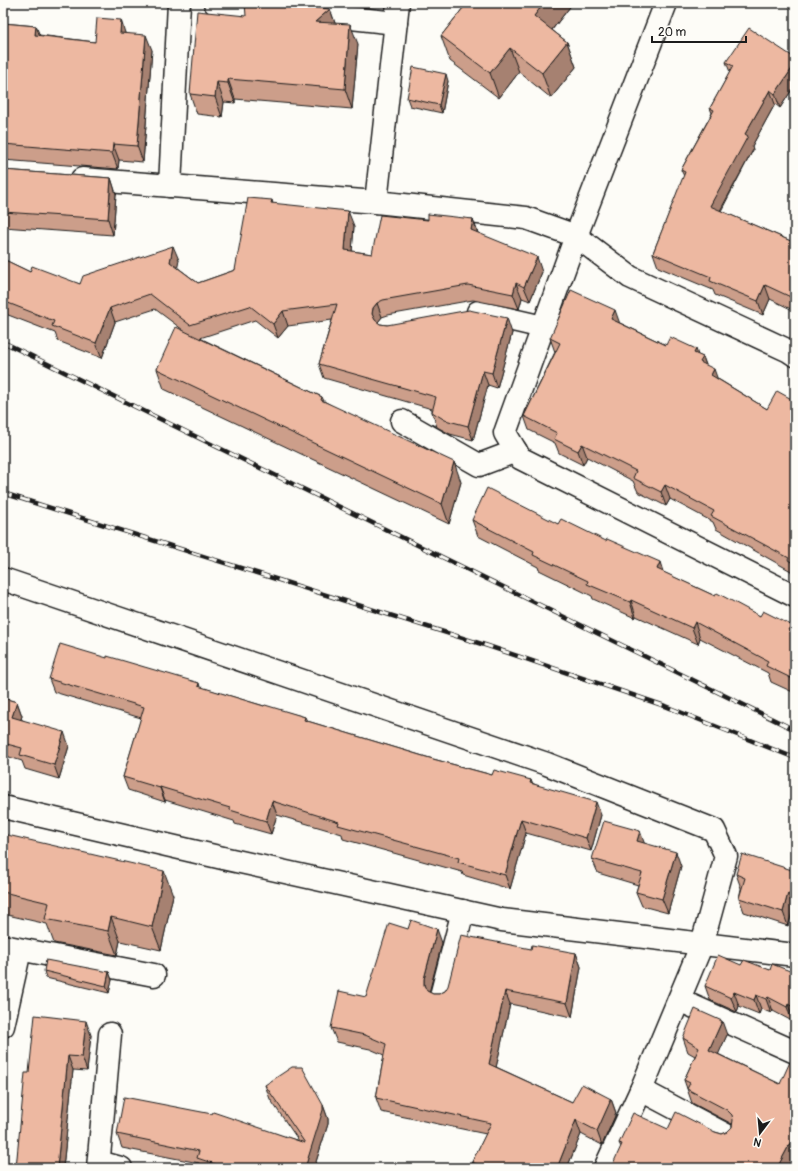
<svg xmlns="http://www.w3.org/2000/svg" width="798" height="1171" viewBox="0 0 798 1171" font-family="Pangolin,sans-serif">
  <rect width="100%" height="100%" fill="#fdfcf7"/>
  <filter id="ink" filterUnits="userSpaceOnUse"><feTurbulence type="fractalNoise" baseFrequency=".025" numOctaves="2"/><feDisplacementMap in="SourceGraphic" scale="8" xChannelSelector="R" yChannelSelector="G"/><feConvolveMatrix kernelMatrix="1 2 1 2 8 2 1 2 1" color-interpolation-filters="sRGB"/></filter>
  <g filter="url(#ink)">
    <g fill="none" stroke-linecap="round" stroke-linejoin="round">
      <defs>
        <g id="minor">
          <path d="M215,3L396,23"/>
          <path d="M666,3L576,236L505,433L520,458L795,596"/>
          <path d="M82,179L376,202L526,218L576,236L630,277L789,351L795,355"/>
          <path d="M170,186L179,3"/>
          <path d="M376,202L398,3"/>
          <path d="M478,312L543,327"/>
          <path d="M402,421L479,465L516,451"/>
          <path d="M3,579L547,764L714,830L726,856L702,944L641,1090L605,1168"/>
          <path d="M3,807L227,859L502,920L795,955"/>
          <path d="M3,946L154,975"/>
          <path d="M441,996L463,911"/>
          <path d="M679,1000L795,1052"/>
          <path d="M3,1026L20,950"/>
          <path d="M641,1090L726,1135"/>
          <path d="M99,1162L121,1168"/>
          <path d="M98,1168L110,1034"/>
        </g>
      </defs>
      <use href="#minor" stroke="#1c1c1c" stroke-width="25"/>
      <use href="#minor" stroke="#fdfcf7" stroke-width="22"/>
      <defs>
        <g id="rail">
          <path d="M3,342L795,730"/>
          <path d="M3,493L488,646L665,706L795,758"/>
        </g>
      </defs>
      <use href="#rail" stroke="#1c1c1c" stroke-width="4.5"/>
      <use href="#rail" stroke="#fdfcf7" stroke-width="3" stroke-dasharray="9" stroke-linecap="butt"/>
    </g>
    <g fill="#cc9e8a" stroke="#1c1c1c">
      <path d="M329,3H368L364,7Z"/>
      <path d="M467,3H573L552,30L567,42L576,67L551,98L519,72L499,98L450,61L441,36Z"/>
      <path d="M330,9L335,23L358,44L352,109L235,99V103L224,102L222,117L197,114L190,94L246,16Z"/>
      <path d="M3,23L36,26L39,35L95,42L125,33L152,50L143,162L119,160L118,169L3,160Z"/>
      <path d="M795,58V85L780,108L775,104L752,146L753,150L721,211L793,242L795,237V311L770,299L763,315L715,295L713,290L658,267L653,253L684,176L681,170L712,113L710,108L730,72L726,62Z"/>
      <path d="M448,81L442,113L410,106L407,98Z"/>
      <path d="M3,170L111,178L116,194L113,235L3,227Z"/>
      <path d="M272,200L273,204L354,226L352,251L372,254L428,220L473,219L478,233L542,272L530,301L522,298L519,309L473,300L388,315L382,317L378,322L380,324L387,325L512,333L497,388L488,385L473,440L450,434L437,427L432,412V409L324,378L319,364L332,320L288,326L278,338L255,320L200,338L322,397L324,401L461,482L449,524L164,389L157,369L183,330L155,309L115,322L102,358L58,341L55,333L3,313V259L30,272L80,284L179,260L177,267L198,283L235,270Z"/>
      <path d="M620,323L666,345L703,357L706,365L718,379L767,409L795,401V575L793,574L791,571L716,529L713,522L670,499L666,506L638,492L633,481L587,457L583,465L559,453L555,443L529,430L524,416L555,352L550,338Z"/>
      <path d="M472,520L558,524L715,596L760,616L791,625L795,634V693L771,682L768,673L700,638L698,644L636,616L635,618L593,599L592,596L539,570L538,567L478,536Z"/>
      <path d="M49,679L199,683L200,687L264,706L305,717L307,721L433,759L492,775L531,780L532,783L601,815L591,851L526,833L510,889L463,875L462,872L343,839L342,834L277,815L271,834L235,824L234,821L165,800V802L128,790L123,777L141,718L54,692Z"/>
      <path d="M3,698L17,702L22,716L21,719L69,746L59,779L25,769L22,761L3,755Z"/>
      <path d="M3,834L173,895L161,950L120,941L117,955L54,943L47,924L3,914Z"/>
      <path d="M644,843L681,866L668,913L642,906L636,892L638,885L598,873L592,859Z"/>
      <path d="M795,871V908L794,907L788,926L744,912L739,898L741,889V888L736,874Z"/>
      <path d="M442,943L429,992L433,994H439L531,949L576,953L581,967L572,1017L510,1004L496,1067L572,1102L611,1099L616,1113L615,1114V1116L602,1145L581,1134L567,1168H474L472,1162L486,1134L381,1112L376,1098L384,1055L370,1049L337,1042L331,1028L366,997Z"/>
      <path d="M741,965L770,970L795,973V1019L793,1018L792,1021L773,1011L771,1013L761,1009L759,1014L739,1006L737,1012L710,1000L705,986Z"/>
      <path d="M44,971L109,972L112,980L109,993L46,978Z"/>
      <path d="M91,1035L87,1071L73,1070L63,1168H16L29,1073Z"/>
      <path d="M727,1035L718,1054L780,1084L795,1065V1157L789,1168L621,1147L619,1143L668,1129L715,1132L722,1134L727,1132L732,1127V1124L692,1103L684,1080L695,1056L688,1052L683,1038Z"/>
      <path d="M265,1085L323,1105L328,1119V1124L314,1168H200L199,1163L122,1148L117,1134L212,1114L299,1141L270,1099Z"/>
    </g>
    <g fill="#a68171" stroke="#1c1c1c">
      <path d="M362,3H368L364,7Z"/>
      <path d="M544,3H573L543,41L534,16Z"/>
      <path d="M330,9L337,29L315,22Z"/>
      <path d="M121,20L126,36L120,33Z"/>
      <path d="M350,24L358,44L352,109L345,89Z"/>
      <path d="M36,26L42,41L35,35Z"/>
      <path d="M146,35L152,50L143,162L137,146Z"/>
      <path d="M567,42L576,67L551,98L542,73Z"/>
      <path d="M510,48L519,72L499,98L490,73Z"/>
      <path d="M795,64V85L780,108L775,94Z"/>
      <path d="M446,74L448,81L442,113L439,105Z"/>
      <path d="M228,79L235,99V103L228,83Z"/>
      <path d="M217,82L224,102L222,117L215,97Z"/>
      <path d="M770,90L775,104L752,146L753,150L715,220L710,206L745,134Z"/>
      <path d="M113,144L119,160L118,169L112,153Z"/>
      <path d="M111,178L116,194L113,235L108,219Z"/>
      <path d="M348,211L354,226L351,264L345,250Z"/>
      <path d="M473,219L478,234L471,230Z"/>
      <path d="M173,246L179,260L176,276L170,262Z"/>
      <path d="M537,257L542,272L530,301L524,287Z"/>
      <path d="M516,283L522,298L519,309L513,294Z"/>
      <path d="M765,285L770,299L763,315L758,301Z"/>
      <path d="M377,303L382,317L378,322V329L372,314L373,308Z"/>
      <path d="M110,308L115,322L102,358L96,343Z"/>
      <path d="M615,310L620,324L611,319Z"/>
      <path d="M283,311L288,326L278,338L273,324Z"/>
      <path d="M507,318L512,333L497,388L492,373Z"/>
      <path d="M696,349L700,361L703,357L708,371L705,376L694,353Z"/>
      <path d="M714,369L719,383L711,375Z"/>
      <path d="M483,371L488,385L473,440L468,426Z"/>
      <path d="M582,444L587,457L583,465L578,451Z"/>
      <path d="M454,462L461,482L449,524L442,504Z"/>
      <path d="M665,485L670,499L666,506L661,492Z"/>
      <path d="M660,562L665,578L657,569Z"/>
      <path d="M631,600L636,616L635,618L630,602Z"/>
      <path d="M695,622L700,638L698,644L692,628Z"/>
      <path d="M791,625L795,635L788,630Z"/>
      <path d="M795,670V689L791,678Z"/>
      <path d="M17,702L22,716L17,731L12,717Z"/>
      <path d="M64,732L69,746L59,779L54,765Z"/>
      <path d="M160,787L165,800V802L160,788Z"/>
      <path d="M272,801L277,815L271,834L266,821Z"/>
      <path d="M596,802L601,815L591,851L586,838Z"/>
      <path d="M521,819L526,833L510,889L505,875Z"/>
      <path d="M640,831L645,845L637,841Z"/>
      <path d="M676,852L681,866L668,913L662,899Z"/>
      <path d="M164,871L173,895L161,950L152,927Z"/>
      <path d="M788,893L794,907L788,926L783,912Z"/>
      <path d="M111,917L120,941L117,955L108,931Z"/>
      <path d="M437,929L442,943L429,993V999L424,985V979Z"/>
      <path d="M576,953L581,967L572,1017L567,1003Z"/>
      <path d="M109,972L112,980L109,993L106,986Z"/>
      <path d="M505,991L510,1004L494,1077L489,1064Z"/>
      <path d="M734,992L739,1006L737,1012L731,998Z"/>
      <path d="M756,995L761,1009L759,1014L754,1000Z"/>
      <path d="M768,997L773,1011L771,1013L766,999Z"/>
      <path d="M788,1004L793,1018L792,1021L787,1007Z"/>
      <path d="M86,1021L91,1035L87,1071L82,1057Z"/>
      <path d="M722,1021L727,1035L714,1064L709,1050Z"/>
      <path d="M68,1056L73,1070L63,1168H57Z"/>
      <path d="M611,1099L616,1113L615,1114V1116L602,1145L597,1131Z"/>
      <path d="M323,1105L328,1119V1124L314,1168H305Z"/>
      <path d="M576,1120L581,1134L567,1168H557Z"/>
      <path d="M795,1134V1157L789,1168H777Z"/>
    </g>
    <g fill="#edb8a1" stroke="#1c1c1c">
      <path d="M245,3H274L330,9L315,22L350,24L345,89L228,79V83L217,82L215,97L190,94L197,11L246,16Z"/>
      <path d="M467,3H544L534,16L567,42L542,73L510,48L490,73L441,36Z"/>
      <path d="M97,18L121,20L120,33L146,35L137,146L113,144L112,153L3,144V23L36,26L35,35L95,42Z"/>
      <path d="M749,28L795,58V64L775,94L770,90L745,134L748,136L710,206L793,242L795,237V299L765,285L758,301L710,281L711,277L653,253L685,172L681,170L714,110L710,108L733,66L726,62Z"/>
      <path d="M413,67L446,74L439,105L407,98Z"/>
      <path d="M3,170L111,178L108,219L3,212Z"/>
      <path d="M248,198L272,200L271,203L348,211L345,250L372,254L380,215L428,220V214L473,219L471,230L537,257L524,287L516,283L513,294L468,285L383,300L377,303L373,308L372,314L375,320L380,324L387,325L469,310L507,318L492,373L483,371L468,426L445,420L432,412L436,397L319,364L337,304L283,311L273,324L250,306L190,325L150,294L110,308L96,343L52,326L54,321L3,301V259L30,272L32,266L80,284L83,276L173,246L170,262L198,283L235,270Z"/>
      <path d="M571,290L615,310L611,319L666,345L670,337L696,349L694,353L703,357L700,362L714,369L711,375L767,409L777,391L795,401V564L788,560L789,558L711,516L714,511L665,485L661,492L633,478L636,471L582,444L578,451L554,439L557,433L524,416L560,343L550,338Z"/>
      <path d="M176,327L322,397L321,400L454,462L442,504L157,369Z"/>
      <path d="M487,488L558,524L561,519L606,541L607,539L660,562L657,569L715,596L717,593L760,616L763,611L791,625L788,630L795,634V670L791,678L766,666L768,661L695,622L692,628L631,600L630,602L587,584L588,581L533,555L534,552L472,520Z"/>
      <path d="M60,644L107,658V656L199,683L198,686L264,706L265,705L305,717L304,720L433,759L492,775L494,770L531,780L530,783L596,802L586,838L521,819L505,875L458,862L459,858L338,825L339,822L272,801L266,821L230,810V808L160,787V788L123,777L144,707L49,679Z"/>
      <path d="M3,698L17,702L12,717L64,732L54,765L20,755L22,748L3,743Z"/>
      <path d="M604,821L640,831L637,841L676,852L662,899L636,892L642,873L592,859Z"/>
      <path d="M3,834L164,871L152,927L111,917L108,931L45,919L49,903L3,892Z"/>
      <path d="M742,854L795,871V895L788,893L783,912L739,898L745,878L736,874Z"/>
      <path d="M411,920L437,929L424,979V985L427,991L433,994H439L445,991L448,986L461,935L531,949L532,945L576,953L567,1003L505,991L489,1064L572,1102L582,1084L611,1099L609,1102H610L597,1131L576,1120L557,1168H485L472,1162L491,1123L376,1098L386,1044L365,1035L331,1028L339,991L366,997L389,923L408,929Z"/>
      <path d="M718,955L741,965L744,960L770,970L772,964L795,973V1008L788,1004L787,1007L768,997L766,999L756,995L754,1000L734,992L731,998L705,986Z"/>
      <path d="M46,960L109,972L106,986L44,971Z"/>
      <path d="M695,1009L722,1021L709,1050L780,1084L790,1062L795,1065V1134L777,1168H611L622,1144L619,1143L633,1113L668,1129L676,1112L715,1132L722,1134L727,1132L732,1127L733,1120L732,1115L727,1110L687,1089L690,1083L684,1080L699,1048L683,1038Z"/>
      <path d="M35,1015L86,1021L82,1057L68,1056L57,1168H16L25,1073H29Z"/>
      <path d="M292,1067H302L323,1105V1110L305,1168H227L197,1158L199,1151L117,1134L124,1097L212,1114L213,1112L305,1143L265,1085Z"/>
    </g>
  </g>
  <rect width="798" height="1171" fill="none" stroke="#fdfcf7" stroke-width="16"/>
  <rect x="8" y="8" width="782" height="1155" fill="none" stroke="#1c1c1c" stroke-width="1.5" filter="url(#ink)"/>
  <g transform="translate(760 1133) rotate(196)" stroke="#fdfcf7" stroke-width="3" paint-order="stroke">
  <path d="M0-3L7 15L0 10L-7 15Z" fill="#1c1c1c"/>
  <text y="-6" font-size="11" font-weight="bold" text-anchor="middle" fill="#1c1c1c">N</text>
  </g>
  <path d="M652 36v6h94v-6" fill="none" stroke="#1c1c1c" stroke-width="2"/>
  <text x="658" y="36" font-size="12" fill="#1c1c1c" stroke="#fdfcf7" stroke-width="3" paint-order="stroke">20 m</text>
</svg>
